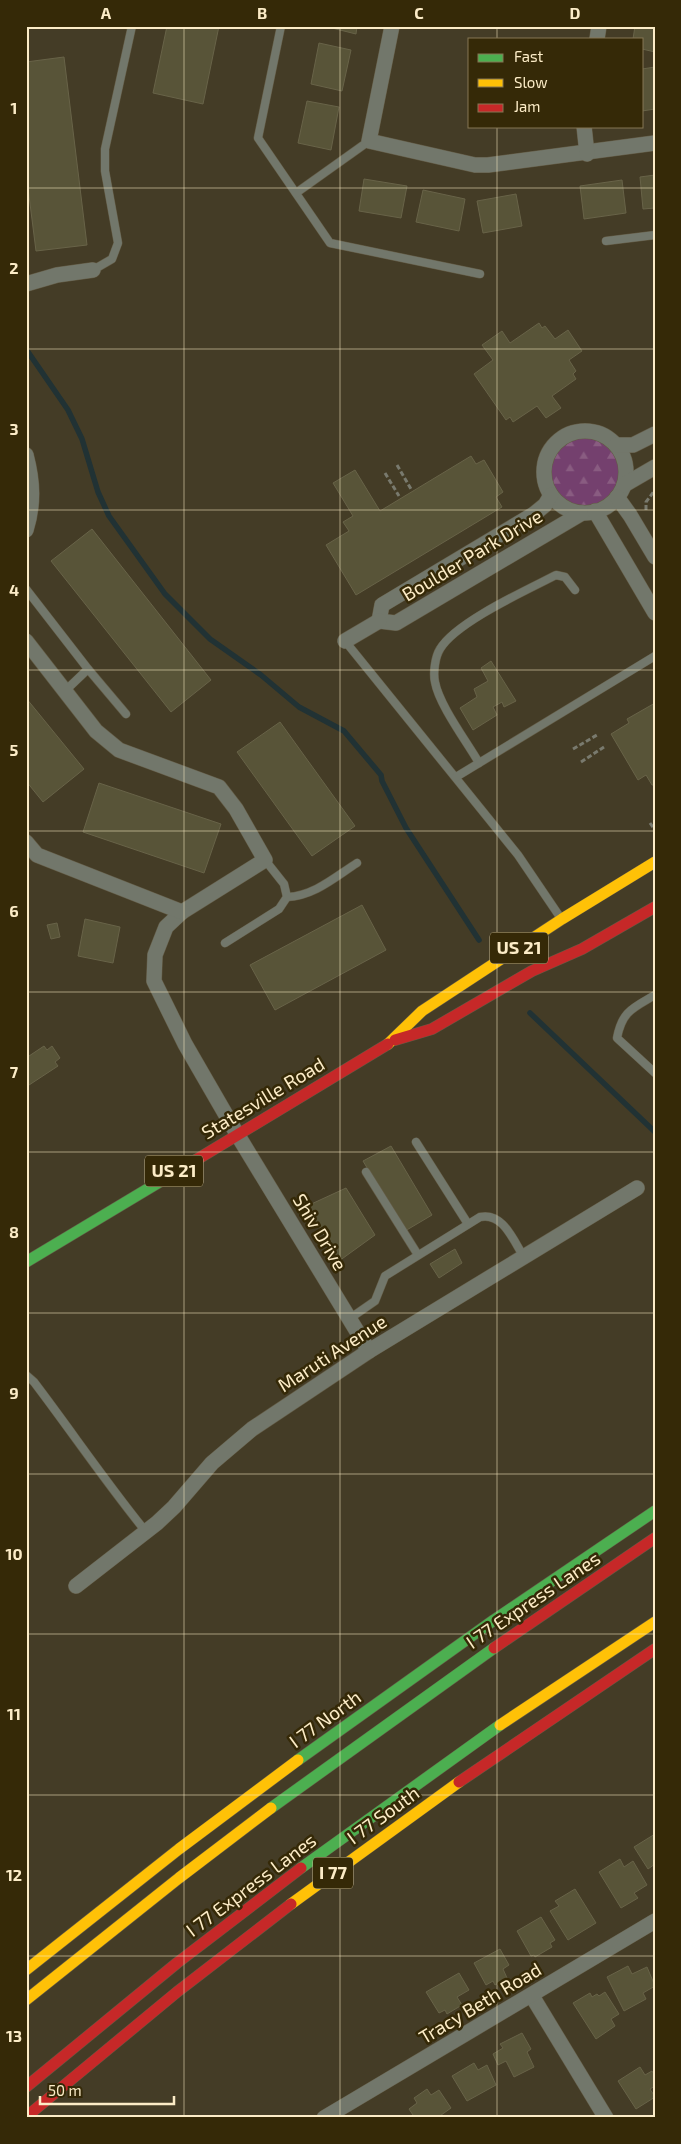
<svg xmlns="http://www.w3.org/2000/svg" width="681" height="2144" viewBox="0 0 681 2144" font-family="'Exo 2',sans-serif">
  <defs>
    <pattern id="forest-firs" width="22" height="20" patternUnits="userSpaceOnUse" patternTransform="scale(1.25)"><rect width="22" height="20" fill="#74406e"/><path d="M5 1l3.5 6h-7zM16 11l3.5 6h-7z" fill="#895c81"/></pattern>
  </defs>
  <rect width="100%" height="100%" fill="#443c26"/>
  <circle fill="url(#forest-firs)" cx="585" cy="472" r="41"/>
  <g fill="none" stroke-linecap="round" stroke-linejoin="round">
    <g stroke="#213234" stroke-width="5.5">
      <path d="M26,349L68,410L82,439L98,492L109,516L165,594L210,639L261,675L299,707L344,731L381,775L382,781L406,828L479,940"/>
      <path d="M530,1013L655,1132"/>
    </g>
  </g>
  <g fill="#585438" stroke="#686348">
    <path d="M167,26H219L203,104L153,93Z"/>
    <path d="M324,26H357L356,34Z"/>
    <path d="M635,26H655V52L642,49V39H633Z"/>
    <path d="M319,43L351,50L342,91L311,84Z"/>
    <path d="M64,57L87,245L36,251L26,172V62Z"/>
    <path d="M655,67V109L642,111V69Z"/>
    <path d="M307,101L339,107L331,150L298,143Z"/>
    <path d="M655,175V208L643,209L640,177Z"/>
    <path d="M364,179L407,186L401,218L359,211Z"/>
    <path d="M622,180L626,213L584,219L580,186Z"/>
    <path d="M423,190L465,199L459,231L416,222Z"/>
    <path d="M516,194L522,226L483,233L477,201Z"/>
    <path d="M539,323L542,328L545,326L555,339L568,330L582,351L569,360L576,371L573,374L576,379L552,396L561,408L546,418L537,406L513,422L510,417L506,420L474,374L493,360L482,345L502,331L510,343Z"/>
    <path d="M471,456L476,464L484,460L503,492L496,497L502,507L356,595L326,545L349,531L343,522L353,516L333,483L355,470L380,511Z"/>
    <path d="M92,529L211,680L171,712L51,561Z"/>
    <path d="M491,661L516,701L504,707L502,702L493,707L497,715L473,730L460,708L477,697L474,689L488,681L481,668Z"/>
    <path d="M26,698L84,769L43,802L26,781Z"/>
    <path d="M655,703V785H652L646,775L638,780L611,734L629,723L627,719Z"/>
    <path d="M280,722L355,826L312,856L237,752Z"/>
    <path d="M99,783L221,824L204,873L83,832Z"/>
    <path d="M362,905L386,950L275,1010L250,965Z"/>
    <path d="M85,919L120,927L113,963L78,956Z"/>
    <path d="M57,923L60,937L51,939L47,925Z"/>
    <path d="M44,1046L47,1050L52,1046L60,1058L55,1062L58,1066L26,1087V1052L29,1056Z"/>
    <path d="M391,1146L432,1215L405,1231L363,1161Z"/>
    <path d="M346,1188L375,1235L339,1261L307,1206Z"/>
    <path d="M455,1249L462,1263L439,1278L430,1264Z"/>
    <path d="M655,1834V1864L648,1869L634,1847Z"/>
    <path d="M620,1859L624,1867L633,1861L647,1885L634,1893L638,1898L621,1908L599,1872Z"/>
    <path d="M575,1889L596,1923L568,1940L550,1911L559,1906L555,1901Z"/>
    <path d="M541,1917L555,1940L550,1943L552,1947L535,1957L534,1955L531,1956L517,1931Z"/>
    <path d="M500,1949L509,1965L503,1969L507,1978L495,1985L493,1981L486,1985L474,1963Z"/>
    <path d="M628,1966L632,1974L647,1967L655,1986L643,1993L646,1999L624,2011L607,1977Z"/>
    <path d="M459,1973L469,1990L457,1997L462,2005L447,2014L445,2010L439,2013L426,1992Z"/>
    <path d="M605,1992L619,2014L611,2019L615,2026L596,2039L573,2003L590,1993L592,1997L597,1994L599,1996Z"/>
    <path d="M522,2033L531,2049L527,2052L534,2067L514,2077L506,2061L498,2065L493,2054L503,2048L500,2044Z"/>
    <path d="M474,2063L478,2070L487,2065L496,2085L467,2101L452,2076Z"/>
    <path d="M640,2067L645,2075L652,2071L655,2076V2086L650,2089L655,2097L636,2109L618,2081Z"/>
    <path d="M427,2089L431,2095L439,2090L451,2108L437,2118H415L409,2109L417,2103L414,2098Z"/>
  </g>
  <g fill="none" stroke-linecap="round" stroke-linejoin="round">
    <defs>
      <g id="lane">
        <path d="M281,26L258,138L330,243L480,274"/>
        <path d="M296,193L369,141"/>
        <path d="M606,241L655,235"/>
        <path d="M93,270L112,259L118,243L105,171V149L132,26"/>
        <path d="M26,589L88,669L65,691"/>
        <path d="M345,641L518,855L560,917"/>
        <path d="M88,669L126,714"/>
        <path d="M479,763C467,742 439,705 435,682C433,673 435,657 440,649C456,622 527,590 556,575L565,577L575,590"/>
        <path d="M456,777L655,656"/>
        <path d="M287,897C314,896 335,877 357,863"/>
        <path d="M225,943L279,909L287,897L284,884L265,860"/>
        <path d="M655,995C633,1008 622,1011 617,1038L655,1073"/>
        <path d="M416,1142L468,1224"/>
        <path d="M366,1172L418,1255"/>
        <path d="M349,1319L375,1301L385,1276L480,1217C503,1212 513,1240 524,1257"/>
        <path d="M26,1375L34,1382C72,1432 107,1484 147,1533"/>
      </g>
      <g id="street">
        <path d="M392,26L369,141L475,165H488L655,143"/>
        <path d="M597,39L599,26"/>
        <path d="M584,126L587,154"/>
        <path d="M26,284L57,275L93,270"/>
        <circle cx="585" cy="472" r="41"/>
        <path d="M616,445H633L655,434"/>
        <path d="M26,455C33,482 34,504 26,530"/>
        <path d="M624,485L655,467"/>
        <path d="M551,495L545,505L534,514L382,605L379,621L396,623L582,513"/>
        <path d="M617,497L630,515L655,557"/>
        <path d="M595,511L655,613"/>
        <path d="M26,641L96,731L119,750L219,787L236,809L265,860L182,912L166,927L155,955L154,981L185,1044L237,1134L369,1351"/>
        <path d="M345,641L379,621"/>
        <path d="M26,842L37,855L182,912"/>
        <path d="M76,1586L157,1523L174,1507L212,1463L252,1429L369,1351L637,1188"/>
        <path d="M532,1996L606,2118"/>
        <path d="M324,2118L655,1921"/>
      </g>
      <g id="fast">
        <path d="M26,1262L196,1160"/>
        <path d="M298,1760L494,1620L655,1511"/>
        <path d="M271,1808L494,1648"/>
        <path d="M301,1868L500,1725"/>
      </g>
      <g id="slow">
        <path d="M388,1044L422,1011L562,919L655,862"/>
        <path d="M500,1725L655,1622"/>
        <path d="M291,1904L459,1782"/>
        <path d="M26,1970L179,1849L298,1760"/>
        <path d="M26,2000L179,1878L271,1808"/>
      </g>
      <g id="jam">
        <path d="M395,1040L432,1029L532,971L582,949L655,907"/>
        <path d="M196,1160L388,1044"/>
        <path d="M494,1648L655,1538"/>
        <path d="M459,1782L655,1649"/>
        <path d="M26,2087L177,1963L301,1868"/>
        <path d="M26,2117L177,1992L291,1904"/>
      </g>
    </defs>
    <use href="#lane" stroke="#635b45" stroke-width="9"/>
    <use href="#street" stroke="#635b45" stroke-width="16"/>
    <use href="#fast" stroke="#635b45" stroke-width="12"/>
    <use href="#slow" stroke="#635b45" stroke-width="12"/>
    <use href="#jam" stroke="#635b45" stroke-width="12"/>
    <g stroke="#797a6e" stroke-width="3" stroke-dasharray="5 2.5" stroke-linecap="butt">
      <path d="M397,465L411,489"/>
      <path d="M385,473L399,496"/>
      <path d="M646,510V502L655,490"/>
      <path d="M573,749L597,735"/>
      <path d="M581,762L604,747"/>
      <path d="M650,823L655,830"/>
    </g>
    <use href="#lane" stroke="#72776b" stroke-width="8"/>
    <use href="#street" stroke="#72776b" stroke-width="15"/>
    <use href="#fast" stroke="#4caf50" stroke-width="11"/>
    <use href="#slow" stroke="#ffc107" stroke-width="11"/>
    <use href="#jam" stroke="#c62828" stroke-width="11"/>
  </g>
  <path fill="none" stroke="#fcecc7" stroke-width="1" stroke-opacity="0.55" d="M184,26V2118M340,26V2118M497,26V39M497,126V2118M26,188H655M26,349H655M26,510H655M26,670H655M26,831H655M26,992H655M26,1152H655M26,1313H655M26,1474H655M26,1634H655M26,1795H655M26,1956H655"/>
  <g text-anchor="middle" stroke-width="5" stroke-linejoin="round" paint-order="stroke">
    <g fill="#352907" stroke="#c0b28d" stroke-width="1">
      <rect x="490" y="932.5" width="58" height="31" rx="4"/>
      <rect x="145" y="1155.5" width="58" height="31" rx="4"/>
      <rect x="313" y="1857.5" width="40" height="31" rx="4"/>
    </g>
    <g font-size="18" font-weight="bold" fill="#fcecc7">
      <text x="519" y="954">US 21</text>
      <text x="174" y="1177">US 21</text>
      <text x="333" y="1879">I 77</text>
    </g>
    <g font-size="19" fill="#fcecc7" stroke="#352907">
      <text transform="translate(472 555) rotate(-31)" y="7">Boulder Park Drive</text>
      <text transform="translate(263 1098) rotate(-31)" y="7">Statesville Road</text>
      <text transform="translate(320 1232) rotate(59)" y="7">Shiv Drive</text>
      <text transform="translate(332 1353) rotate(-33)" y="7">Maruti Avenue</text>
      <text transform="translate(533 1600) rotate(-34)" y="7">I 77 Express Lanes</text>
      <text transform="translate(325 1719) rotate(-36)" y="7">I 77 North</text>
      <text transform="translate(383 1815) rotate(-36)" y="7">I 77 South</text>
      <text transform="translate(251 1885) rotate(-37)" y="7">I 77 Express Lanes</text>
      <text transform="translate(480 2003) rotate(-31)" y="7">Tracy Beth Road</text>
    </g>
  </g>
  <rect width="681" height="2144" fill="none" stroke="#352907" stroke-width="55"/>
  <rect x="468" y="38" width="175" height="90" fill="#352907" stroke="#857754"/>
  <rect x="478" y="54" width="25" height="8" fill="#4caf50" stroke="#857754"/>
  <text x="514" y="62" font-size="15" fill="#fcecc7">Fast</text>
  <rect x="478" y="79" width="25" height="8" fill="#ffc107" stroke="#857754"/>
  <text x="514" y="88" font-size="15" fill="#fcecc7">Slow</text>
  <rect x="478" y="104" width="25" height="8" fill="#c62828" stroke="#857754"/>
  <text x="514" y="112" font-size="15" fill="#fcecc7">Jam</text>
  <path d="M40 2096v8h134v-8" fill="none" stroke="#fcecc7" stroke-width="2.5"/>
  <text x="48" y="2096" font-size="15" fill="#fcecc7" stroke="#352907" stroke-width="4" paint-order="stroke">50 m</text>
  <rect x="28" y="28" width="626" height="2088" fill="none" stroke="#fcecc7" stroke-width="2"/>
  <g font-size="16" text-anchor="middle" font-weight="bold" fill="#fcecc7">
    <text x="106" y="19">A</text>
    <text x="262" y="19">B</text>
    <text x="419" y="19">C</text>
    <text x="575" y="19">D</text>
    <text x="14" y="114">1</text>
    <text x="14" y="274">2</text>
    <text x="14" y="435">3</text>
    <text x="14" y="596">4</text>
    <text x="14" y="756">5</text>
    <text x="14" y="917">6</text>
    <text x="14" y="1078">7</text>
    <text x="14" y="1238">8</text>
    <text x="14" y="1399">9</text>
    <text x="14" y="1560">10</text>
    <text x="14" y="1720">11</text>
    <text x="14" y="1881">12</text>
    <text x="14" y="2042">13</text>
  </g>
</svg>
